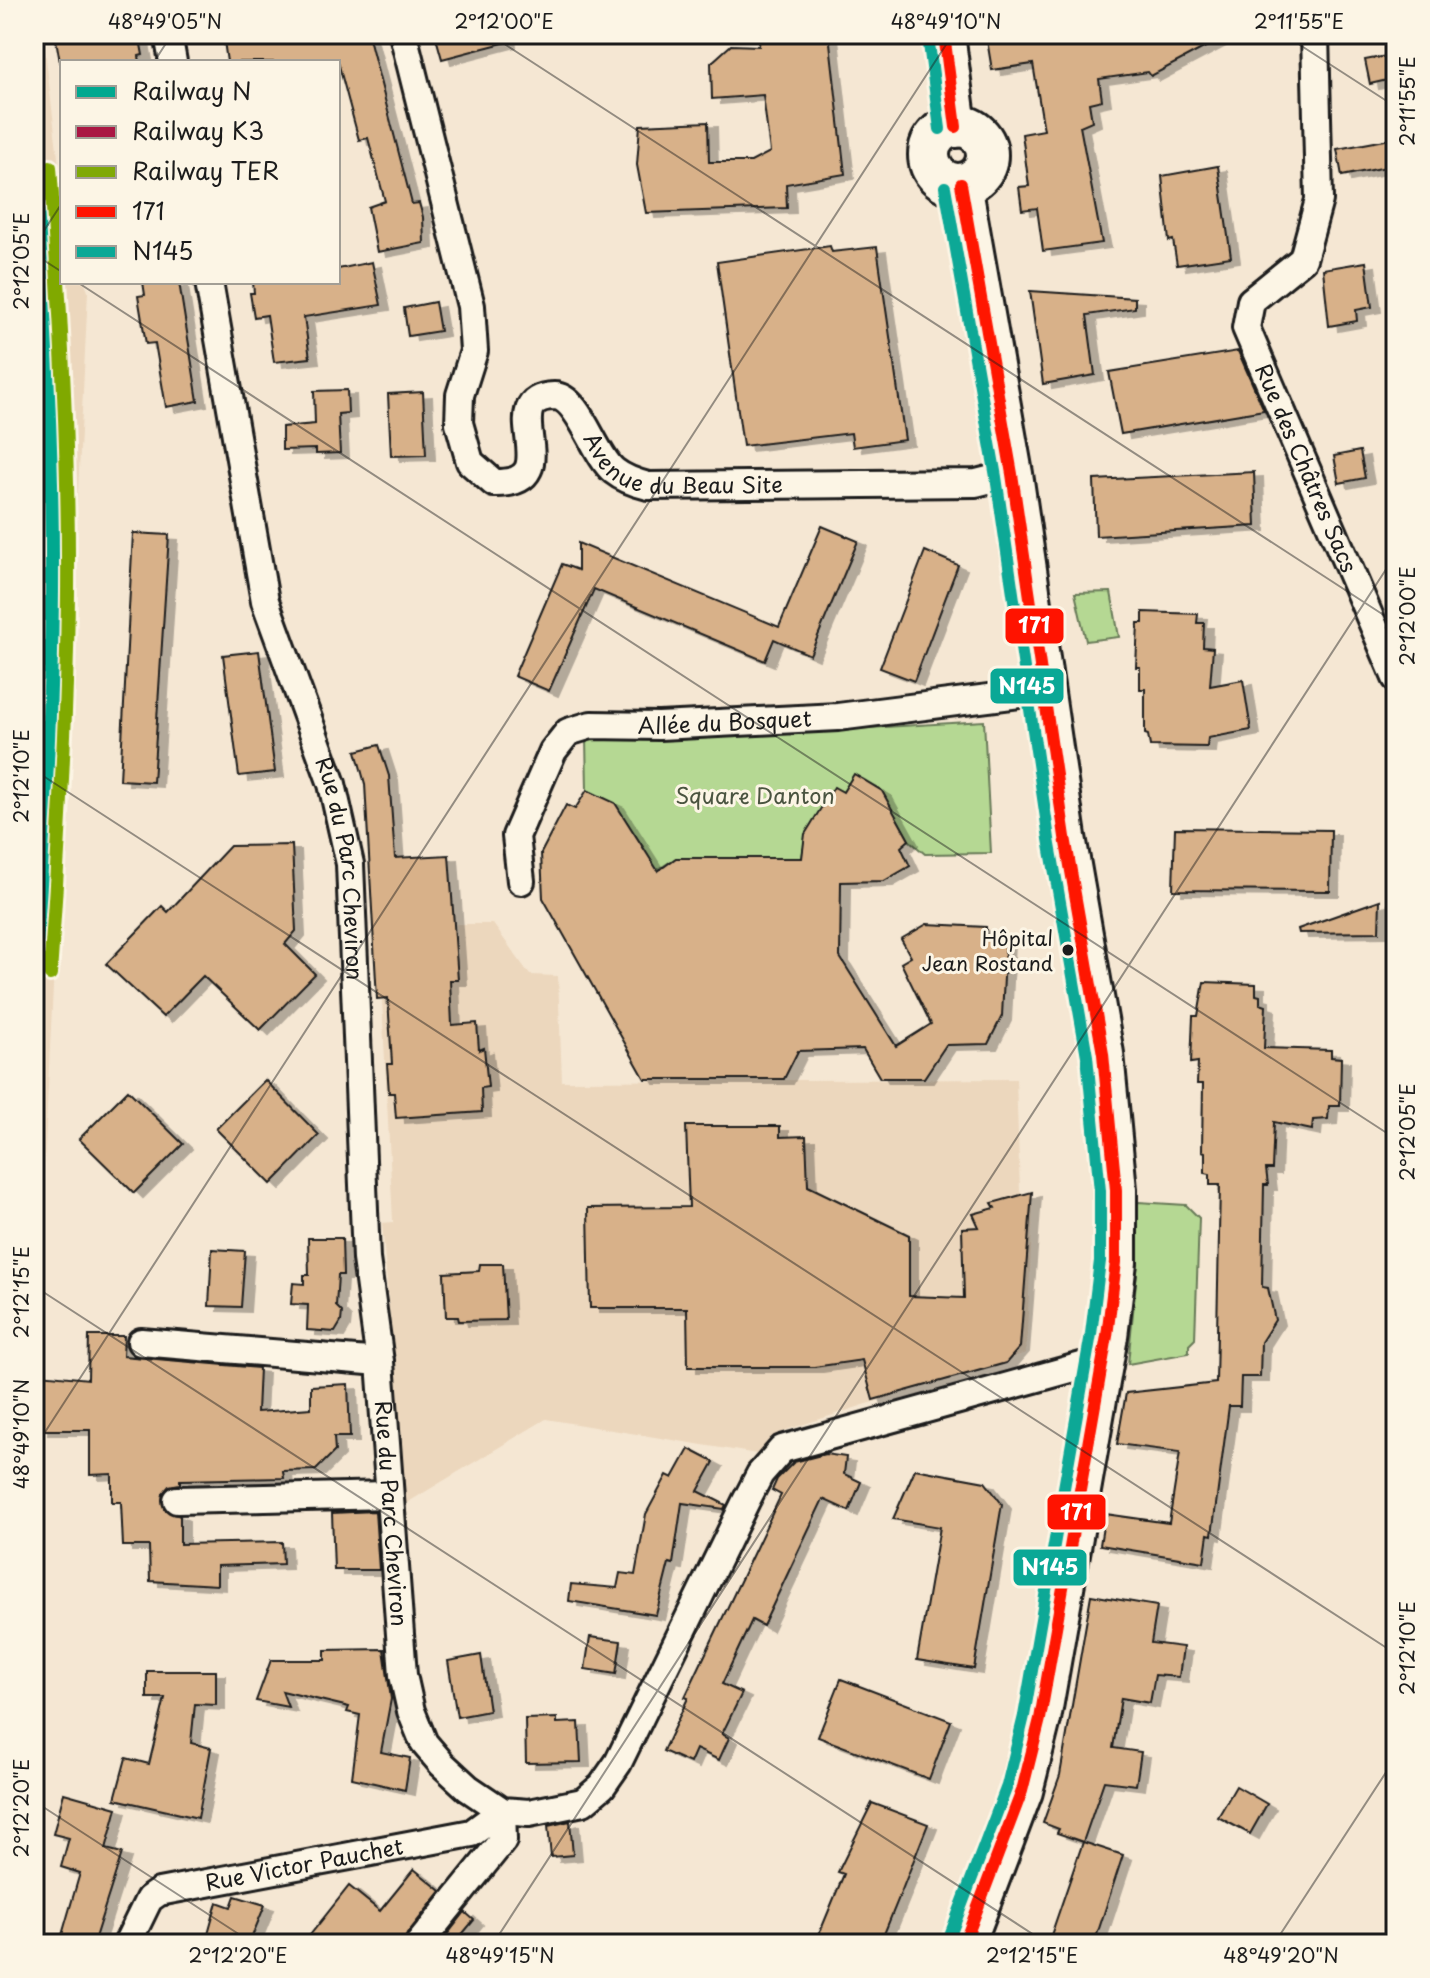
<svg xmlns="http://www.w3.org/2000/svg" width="1430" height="1978" viewBox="0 0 1430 1978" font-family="'Playpen Sans',sans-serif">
  <defs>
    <filter id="shadow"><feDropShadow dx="9" dy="5" stdDeviation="0" flood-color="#0004"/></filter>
  </defs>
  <rect width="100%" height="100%" fill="#f5e7d3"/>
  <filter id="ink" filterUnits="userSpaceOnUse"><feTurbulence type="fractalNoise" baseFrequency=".0125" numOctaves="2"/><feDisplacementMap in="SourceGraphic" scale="16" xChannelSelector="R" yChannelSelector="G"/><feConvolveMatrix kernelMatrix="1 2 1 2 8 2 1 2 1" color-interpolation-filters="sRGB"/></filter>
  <g filter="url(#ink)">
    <g fill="#ecd7bd">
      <path d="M34,34H43L62,191V282H85L88,292L34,1365Z"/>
      <path d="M456,924H493L530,975L558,976L562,1081L1016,1079L1020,1191L1033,1206L1026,1353L786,1430L757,1454L546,1419L405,1504L382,1223L393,1222L382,1000L394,998L402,964L458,959Z"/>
    </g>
    <g fill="#b5d893" stroke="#687a58" stroke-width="2">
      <path d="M1111,592L1119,637L1086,641L1075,593Z"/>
      <path d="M984,721L991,853L925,854L909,840L881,790L854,775L843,792L834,788C821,814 806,825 802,858H676L651,874L645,850L615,804L587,790L586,737L752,735Z"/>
      <path d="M1138,1202L1186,1205L1199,1218L1195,1339L1189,1345V1353L1128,1364L1138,1261Z"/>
    </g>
    <g fill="#d8b189" stroke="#1c1c1c" stroke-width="2" filter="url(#shadow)">
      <path d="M55,34H139L143,55L139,56L140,62H60Z"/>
      <path d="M223,34H368L412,204L419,203L423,217L424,243L377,252L368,207L385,201L368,138L359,140L338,62H227Z"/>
      <path d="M435,34H506L507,42L442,59Z"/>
      <path d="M760,34H829L845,174L786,184L787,208L646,213L637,165L640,125L708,122L709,162H751L770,152L763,95L712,99L711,63L731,45L759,46Z"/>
      <path d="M986,34H1230L1151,76L1148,72L1099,79L1102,100L1089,103L1092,121L1080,126L1102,243L1043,251L1037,208L1022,210L1019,187L1029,186L1022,134L1044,130L1033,64L992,70Z"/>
      <path d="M1392,55L1396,78L1370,84L1365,60Z"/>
      <path d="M1396,138V165L1342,176L1337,149Z"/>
      <path d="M1218,166L1231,257L1177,265L1173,240L1169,241L1162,176Z"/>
      <path d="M830,246L832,252L877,247L905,440L853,447L851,433L743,446L717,262Z"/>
      <path d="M372,262L381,305L304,317L310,358L274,362L267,315L254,317L250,293H254L253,282H338V269Z"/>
      <path d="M1366,262L1372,307L1356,310L1357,321L1329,326L1323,269Z"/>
      <path d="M143,282H179L198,401L166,407L155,343L146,344L138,296L145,295Z"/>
      <path d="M1030,291L1135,298V308L1087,315L1095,375L1043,384Z"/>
      <path d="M435,302L440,331L408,336L404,308Z"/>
      <path d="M1238,351L1264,410L1121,434L1109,372Z"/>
      <path d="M347,390L348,413L338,414L340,453L316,454V449L282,450V427L315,424L314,391Z"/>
      <path d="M423,392L426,455L391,456L388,394Z"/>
      <path d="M1360,451L1365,478L1339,483L1334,456Z"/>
      <path d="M1254,472L1256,526L1096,536L1094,480Z"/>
      <path d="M822,526L858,541L810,655L774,639L765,661L594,589L549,691L514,676L562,564L578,570V543L779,627Z"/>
      <path d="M133,533L169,535L153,782L120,780Z"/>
      <path d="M925,551L958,565L914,681L880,668Z"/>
      <path d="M1143,612L1198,614L1197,623H1204L1203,647L1213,648L1210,686L1243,680L1251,730L1208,738L1207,747L1150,746L1148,735L1145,734V689H1140V667H1136L1138,623H1143Z"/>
      <path d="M259,651L275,772L239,776L223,655Z"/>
      <path d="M379,745L389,776L395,858L449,855L458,980H450L452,1025L477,1023L479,1050L484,1048L488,1087L481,1088L482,1112L396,1118L394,1093H389L387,1064H392L388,998L377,999L365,784L356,751Z"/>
      <path d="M854,774L882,791L909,840L901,847L910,866L884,881L841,882L840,957L896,1046L931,1024L901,963L911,957L901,939L927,924L986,927V937L1006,938L1002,1016L988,1044L946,1045L924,1078H880L863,1049L798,1051L784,1079H645L543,898L541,853L566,805L575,809L587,790L615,803L658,871L676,858H802L805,834L834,787L843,792Z"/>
      <path d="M1175,828L1331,830L1330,891L1173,890Z"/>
      <path d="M292,845L296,931L285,944L315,974L260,1030L203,976L163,1017L106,964L162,906L168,912L230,846Z"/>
      <path d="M1380,900L1379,932L1299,933L1298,929Z"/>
      <path d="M1204,982L1256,984V995L1260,996V1004L1266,1006L1264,1048L1331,1050V1057L1341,1058L1340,1106H1329L1328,1119L1313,1120L1312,1130L1274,1122L1272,1169H1266L1268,1185H1264L1262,1287L1268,1288L1275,1320L1261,1342L1260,1377H1241L1240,1406H1229L1212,1535L1208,1534L1204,1562L1100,1545L1105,1514L1169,1523L1180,1452L1117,1444L1126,1393L1216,1383L1220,1185H1210V1174L1205,1173V1152L1202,1151L1203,1084H1197L1198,1062L1191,1063L1193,1016H1198Z"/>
      <path d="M265,1080L319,1135L271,1184L216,1129Z"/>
      <path d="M128,1090L183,1144L134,1193L79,1139Z"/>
      <path d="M686,1126H780V1137L806,1136L808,1186L909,1235V1296L964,1298L962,1228L979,1227L973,1214L995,1208L992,1203L1032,1192L1020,1347L1006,1363L873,1400L862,1360L814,1367H688L687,1308H590L588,1208L689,1207Z"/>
      <path d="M308,1238H342L343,1275H338L336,1306L342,1312L341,1322L335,1332L307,1330L308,1305L291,1304L293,1283L304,1284V1275H309Z"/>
      <path d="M212,1249L245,1251L241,1307L209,1306Z"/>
      <path d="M480,1264H503L506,1320L459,1321L458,1317H446L444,1273L479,1271Z"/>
      <path d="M89,1336H124L123,1356L259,1368L257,1412L311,1408V1386L348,1384L350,1437H334L335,1451L316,1470L283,1471L284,1478L180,1480V1484L169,1486L163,1493L164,1509L180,1516V1544L282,1542L283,1564L217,1566V1585L150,1581L149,1546H123L121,1502H112V1474L90,1475V1430H39L41,1374L88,1379Z"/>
      <path d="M689,1449L714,1462L698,1491L726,1505L724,1509L682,1503L673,1564L669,1563L656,1615L569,1601L571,1584L617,1588L620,1573L635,1575L646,1514L667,1475L673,1478Z"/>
      <path d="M825,1454L846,1457L844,1474L861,1482L849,1511L823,1499L763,1626L752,1620L722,1684L742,1693L722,1734L729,1738L719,1760L696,1749L690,1763L663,1751L688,1698L685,1697L781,1495L772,1490L777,1479L794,1462Z"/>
      <path d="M915,1469L985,1482L1002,1504L974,1669L917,1660L940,1527L893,1519Z"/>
      <path d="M375,1511L379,1570H334L332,1513Z"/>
      <path d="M1091,1595L1157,1606L1151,1643L1183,1647L1179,1677L1155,1675L1150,1703L1121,1698L1113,1748L1141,1752L1136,1785L1104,1781L1083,1842L1057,1833L1059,1829L1043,1823L1060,1775Z"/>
      <path d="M590,1637L621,1641L616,1674L585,1669Z"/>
      <path d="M384,1649L391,1699L381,1752L410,1758L405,1790L352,1778L360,1715L347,1712L349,1707L282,1691L288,1707L256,1701L271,1660H325V1650Z"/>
      <path d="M481,1655L489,1711L457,1717L448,1661Z"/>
      <path d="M147,1671H216V1705L195,1704L191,1743L211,1748L198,1818L115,1799L126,1758L149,1764L165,1698H147Z"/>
      <path d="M841,1679L951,1721L929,1779L818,1737Z"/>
      <path d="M557,1718V1723L579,1722L581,1762L526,1763L525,1719Z"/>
      <path d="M1236,1786L1267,1804L1250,1834L1218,1817Z"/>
      <path d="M64,1793L117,1808L106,1849L122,1853L93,1944L62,1935L80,1873L61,1867L69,1838L53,1834Z"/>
      <path d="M872,1803L928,1824L902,1890L880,1944H815L844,1874L838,1872Z"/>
      <path d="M570,1821L573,1855L551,1857L548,1826Z"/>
      <path d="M1083,1842L1123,1855L1094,1944H1048Z"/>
      <path d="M414,1869L441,1891L407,1934L403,1944H303L349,1886L380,1911Z"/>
      <path d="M235,1896L265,1905L249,1944H227L207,1938L217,1902L231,1907Z"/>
      <path d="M465,1912L474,1920L454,1944H440Z"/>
    </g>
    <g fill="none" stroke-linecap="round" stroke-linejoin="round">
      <defs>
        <g id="minor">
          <path d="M168,34L173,62"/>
          <path id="s1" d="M403,34L471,306L474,351L460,395L459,423L470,462L494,483C572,485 491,398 554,396C579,396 594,455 614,471C624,479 636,483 648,486L976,483L1012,474"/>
          <path id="s2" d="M1315,34L1319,200L1303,259L1251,301L1246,328L1396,678"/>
          <path id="s3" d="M209,282L265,601L332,784L350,864L366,1259L380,1362L403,1675L411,1711L424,1743L442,1764L468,1788L502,1811L529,1813L583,1802L602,1786L618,1763L746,1501L760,1474L782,1449L1103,1360"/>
          <path id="s4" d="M521,881L516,836L553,751L568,732L591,725L659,726L838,717L1043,691"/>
          <path d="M141,1342L380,1362"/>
          <path d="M177,1500L388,1495"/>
          <path id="s5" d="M127,1944L149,1899L159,1892L472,1833L502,1811"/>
          <path d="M419,1944L503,1840L502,1811"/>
        </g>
        <g id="primary">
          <path d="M944,34L956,127"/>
          <circle cx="958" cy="155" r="29"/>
          <path d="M961,184L1012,474L1065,837L1103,1054L1116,1190V1262L1107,1336L1040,1719L1022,1791L964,1944"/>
        </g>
      </defs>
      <use href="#minor" stroke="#1c1c1c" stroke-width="32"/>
      <use href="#primary" stroke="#1c1c1c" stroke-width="46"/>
      <use href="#minor" stroke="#fcf5e5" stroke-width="26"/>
      <use href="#primary" stroke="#fcf5e5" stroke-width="40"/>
      <defs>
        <g id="bus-1">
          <path d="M944,34L956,127"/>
          <path d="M961,184L1012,474L1065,837L1103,1054L1116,1190V1262L1107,1336L1040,1719L1022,1791L964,1944"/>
        </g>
        <g id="bus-2">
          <path d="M928,36L940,129"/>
          <path d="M945,187L996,477L1049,839L1087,1056L1100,1191V1261L1091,1334L1024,1716L1007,1786L949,1938"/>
        </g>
      </defs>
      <use href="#bus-1" stroke="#fcf5e5" stroke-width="18"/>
      <use href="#bus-2" stroke="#fcf5e5" stroke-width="18"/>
      <use href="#bus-1" stroke="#ff1300" stroke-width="12"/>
      <use href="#bus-2" stroke="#0aa896" stroke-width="12"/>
      <defs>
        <path id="rail-1" d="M34,168C45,309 53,450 52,592C51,719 43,846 34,973"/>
        <path id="rail-2" d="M34,440V680"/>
        <path id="rail-3" d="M50,167C61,308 69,450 68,592C67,719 59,847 50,974"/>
      </defs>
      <use href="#rail-1" stroke="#fcf5e5" stroke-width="20"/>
      <use href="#rail-2" stroke="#fcf5e5" stroke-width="20"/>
      <use href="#rail-3" stroke="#fcf5e5" stroke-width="20"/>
      <use href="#rail-1" stroke="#00a88f" stroke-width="14"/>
      <use href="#rail-2" stroke="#aa1743" stroke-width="14"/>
      <use href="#rail-3" stroke="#80a906" stroke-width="14"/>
    </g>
  </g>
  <path fill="none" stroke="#1c1c1c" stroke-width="2" stroke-opacity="0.45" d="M489,34L1396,623M1283,34L1396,107M154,62L172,34M34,246L62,203M34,254L62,272M77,282L1396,1139M34,770L1396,1654M34,1286L1048,1944M34,1449L953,34M34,1801L254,1944M493,1944L1396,554M1274,1944L1396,1757"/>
  <circle fill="#1c1c1c" stroke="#fcf5e5" stroke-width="3" cx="1068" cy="950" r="7"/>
  <g text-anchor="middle" stroke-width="6" stroke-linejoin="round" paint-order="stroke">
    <g font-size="20" fill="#1c1c1c" stroke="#fcf5e5" text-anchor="end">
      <text x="1053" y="946">Hôpital<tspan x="1053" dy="25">Jean Rostand</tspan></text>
    </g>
    <g font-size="22" fill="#1c1c1c" stroke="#fcf5e5">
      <text dy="8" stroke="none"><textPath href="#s1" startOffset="764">Avenue du Beau Site</textPath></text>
      <text dy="8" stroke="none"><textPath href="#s2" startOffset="474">Rue des Châtres Sacs</textPath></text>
      <text dy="8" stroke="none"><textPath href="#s4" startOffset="320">Allée du Bosquet</textPath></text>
      <text dy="8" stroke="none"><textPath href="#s3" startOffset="604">Rue du Parc Cheviron</textPath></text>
      <text dy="8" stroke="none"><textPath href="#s3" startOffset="1252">Rue du Parc Cheviron</textPath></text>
      <text dy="8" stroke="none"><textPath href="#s5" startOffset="210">Rue Victor Pauchet</textPath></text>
    </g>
    <g font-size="22" fill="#4a5440" stroke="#fcf5e5">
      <text x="755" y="804">Square Danton</text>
    </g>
  </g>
  <g stroke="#fcf5e5" stroke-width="3">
    <rect x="1004" y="607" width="61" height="38" rx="8" fill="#ff1300"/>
    <rect x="989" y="667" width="76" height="38" rx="8" fill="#0aa896"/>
    <rect x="1046" y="1493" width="61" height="38" rx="8" fill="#ff1300"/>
    <rect x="1012" y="1548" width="76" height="39" rx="8" fill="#0aa896"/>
  </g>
  <g font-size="22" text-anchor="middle" font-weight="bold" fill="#fff">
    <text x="1034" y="633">171</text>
    <text x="1027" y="694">N145</text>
    <text x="1076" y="1520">171</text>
    <text x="1050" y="1575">N145</text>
  </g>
  <rect width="1430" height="1978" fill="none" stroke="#fcf5e5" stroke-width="88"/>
  <rect x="60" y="60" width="280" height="224" fill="#fcf5e5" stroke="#a29e95" stroke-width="2"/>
  <rect x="76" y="86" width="40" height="12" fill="#00a88f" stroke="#a29e95" stroke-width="2"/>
  <text x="132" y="100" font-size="24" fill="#1c1c1c">Railway N</text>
  <rect x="76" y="126" width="40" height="12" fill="#aa1743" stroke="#a29e95" stroke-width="2"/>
  <text x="132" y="140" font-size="24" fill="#1c1c1c">Railway K3</text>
  <rect x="76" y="166" width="40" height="12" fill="#80a906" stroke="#a29e95" stroke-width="2"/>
  <text x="132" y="180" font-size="24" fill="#1c1c1c">Railway TER</text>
  <rect x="76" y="206" width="40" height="12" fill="#ff1300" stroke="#a29e95" stroke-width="2"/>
  <text x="132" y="220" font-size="24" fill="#1c1c1c">171</text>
  <rect x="76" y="246" width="40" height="12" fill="#0aa896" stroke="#a29e95" stroke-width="2"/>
  <text x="132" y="260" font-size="24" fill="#1c1c1c">N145</text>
  <rect x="44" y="44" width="1342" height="1890" fill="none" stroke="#1c1c1c" stroke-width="3"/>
  <g font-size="20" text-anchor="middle" fill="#1c1c1c">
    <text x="165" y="29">48°49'05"N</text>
    <text x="504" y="29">2°12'00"E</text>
    <text x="946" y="29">48°49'10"N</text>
    <text x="1299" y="29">2°11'55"E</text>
    <text transform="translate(1408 101) rotate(-90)" y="7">2°11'55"E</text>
    <text transform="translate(22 261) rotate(-90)" y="7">2°12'05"E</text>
    <text transform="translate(1408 616) rotate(-90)" y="7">2°12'00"E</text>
    <text transform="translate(22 776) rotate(-90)" y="7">2°12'10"E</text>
    <text transform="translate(1408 1132) rotate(-90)" y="7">2°12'05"E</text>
    <text transform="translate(22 1292) rotate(-90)" y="7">2°12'15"E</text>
    <text transform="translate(22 1434) rotate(-90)" y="7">48°49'10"N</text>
    <text transform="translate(1408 1648) rotate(-90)" y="7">2°12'10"E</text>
    <text transform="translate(22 1808) rotate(-90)" y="7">2°12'20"E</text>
    <text x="238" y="1963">2°12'20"E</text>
    <text x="500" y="1963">48°49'15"N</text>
    <text x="1032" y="1963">2°12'15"E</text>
    <text x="1281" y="1963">48°49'20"N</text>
  </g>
</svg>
